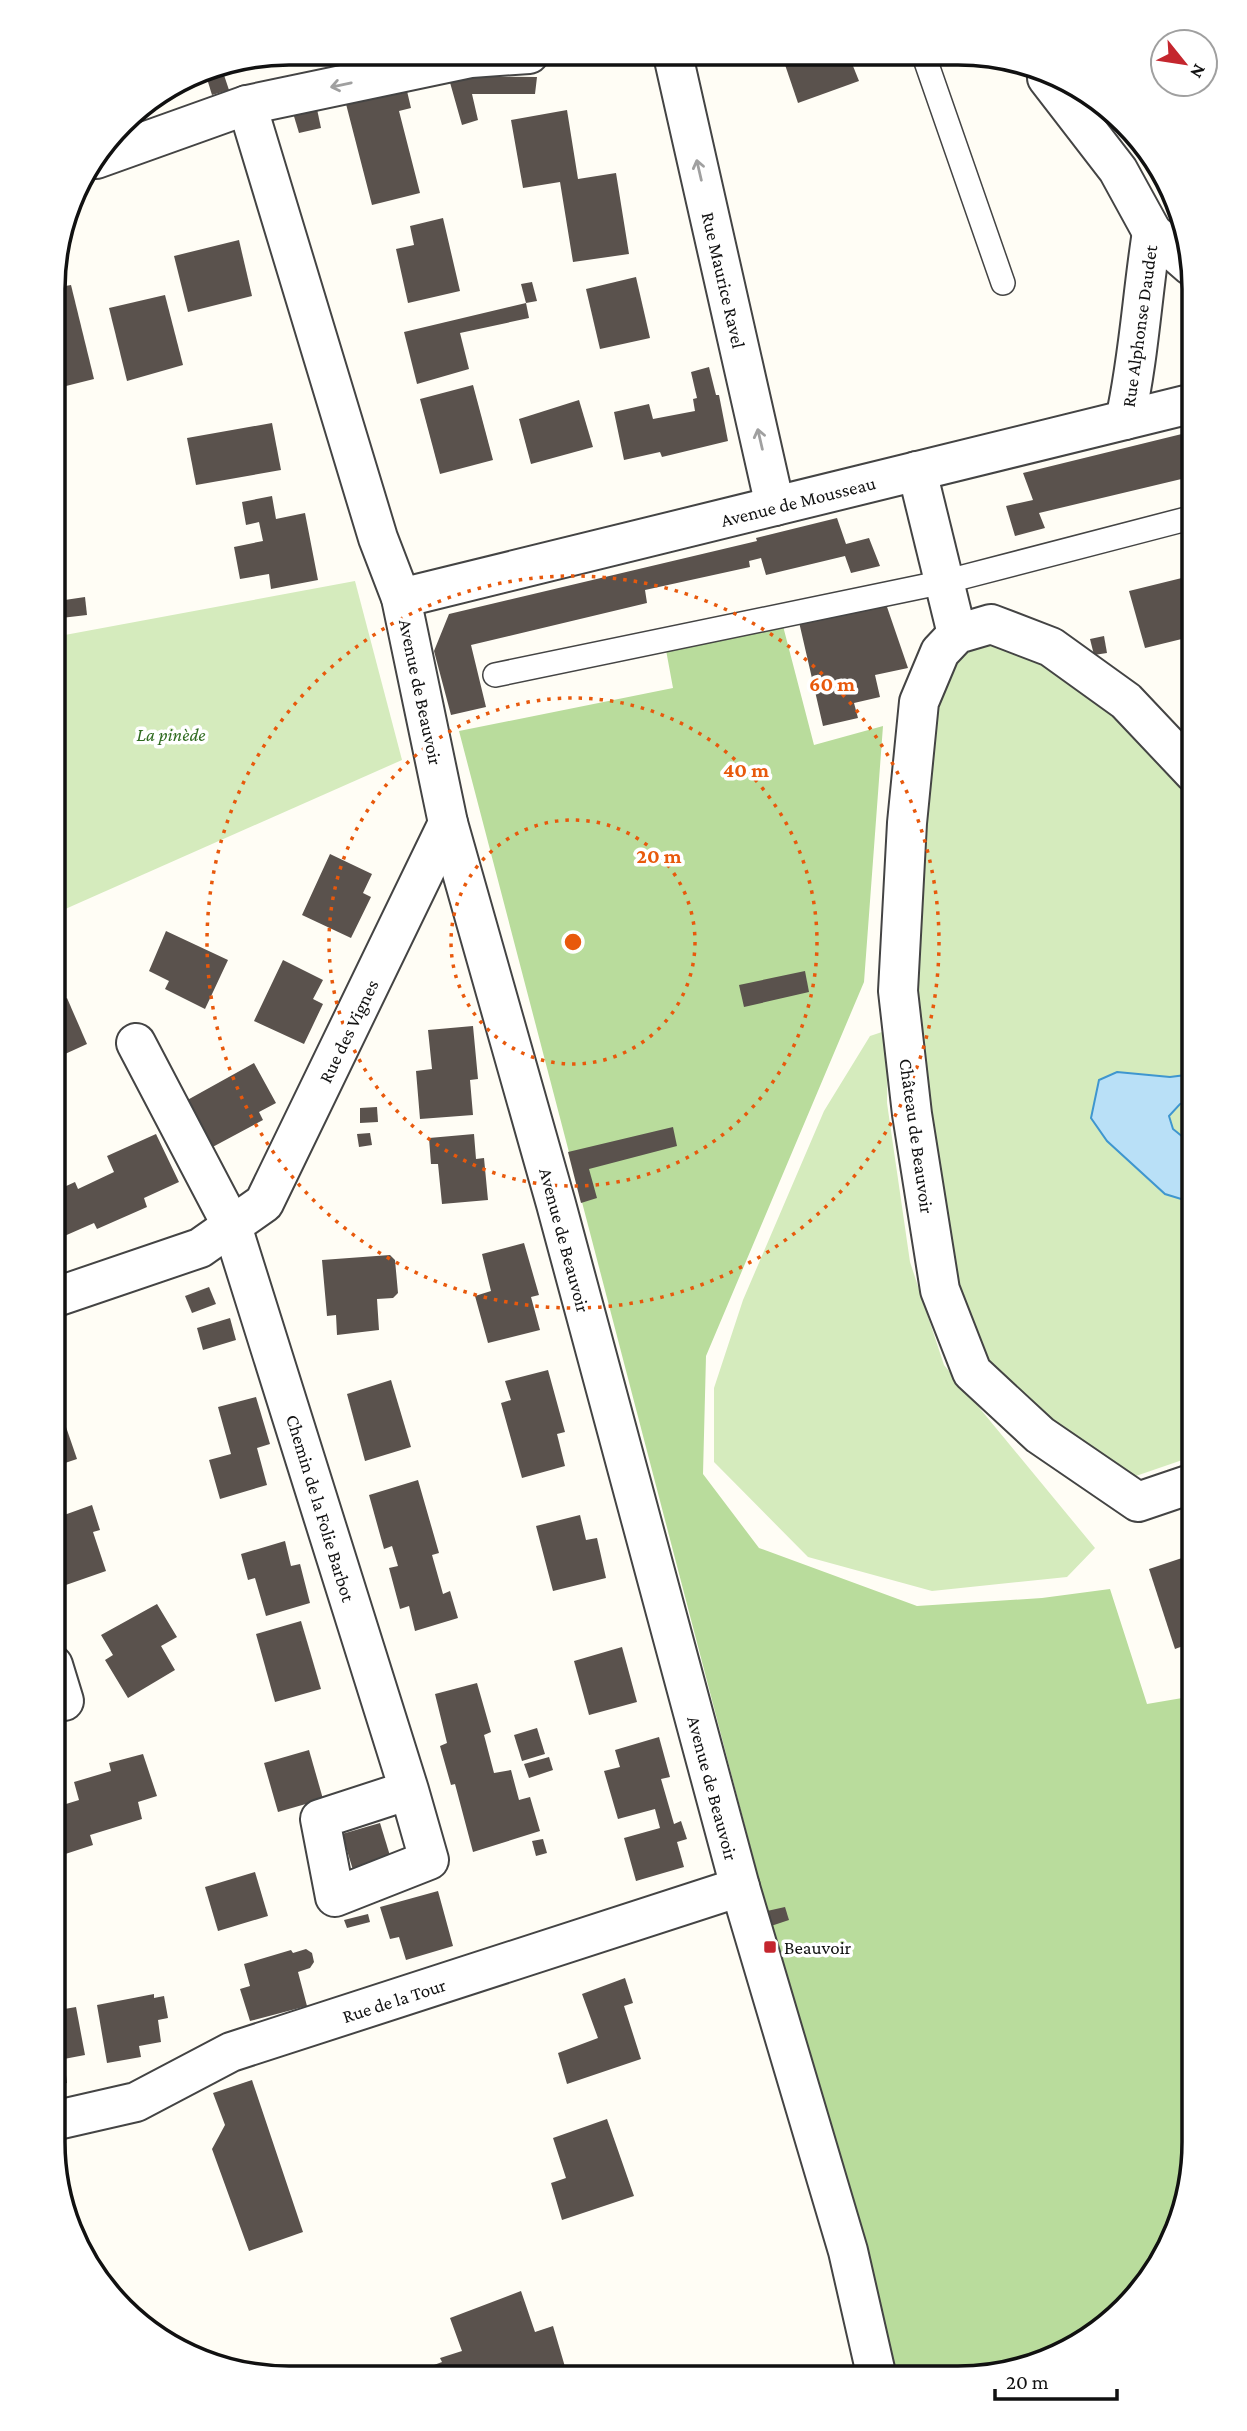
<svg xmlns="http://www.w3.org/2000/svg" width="1247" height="2431" viewBox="0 0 1247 2431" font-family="'Crimson Pro',serif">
  <rect width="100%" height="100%" fill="#fffdf5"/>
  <g fill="#d5ebbd">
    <path d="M355,581L402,760L54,914V637Z"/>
    <path d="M991,624L1194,773V1456L1130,1478L972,1372L898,991L940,652Z"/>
    <path d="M882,1032L888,1042L887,1103L910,1262L944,1365L1095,1548L1067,1577L932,1591L808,1557L714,1462V1388L743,1300L824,1111L870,1036Z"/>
  </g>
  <path fill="#b9dc9c" d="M783,626L814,745L883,726L864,982L706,1356L703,1474L759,1548L917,1606L1042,1598L1110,1589L1147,1704L1194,1696V2159L1177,2233L1146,2287L1090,2339L1034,2366L959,2378H894L771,1926L459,731L673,688L666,650Z"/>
  <path fill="#b9e0f7" stroke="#3f96cf" stroke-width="2" d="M1117,1072L1170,1077L1194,1074V1099L1180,1104L1169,1116L1173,1129L1194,1146V1203L1165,1194L1107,1141L1091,1118L1099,1080Z"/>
  <g fill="#5a524d">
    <path d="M782,56H849L859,81L798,103Z"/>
    <path d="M221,66L229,90L212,95L204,69Z"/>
    <path d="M459,76L537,77L535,94H472L478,120L462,125L449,79Z"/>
    <path d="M407,91L411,108L399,111L420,193L372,205L346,104Z"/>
    <path d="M317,109L321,128L299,133L293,113Z"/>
    <path d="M567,110L578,179L616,173L629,254L573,262L560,182L523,188L511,120Z"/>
    <path d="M443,218L460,291L408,303L396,249L414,245L410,226Z"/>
    <path d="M239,240L252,296L188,312L174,256Z"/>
    <path d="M636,277L650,338L600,349L586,289Z"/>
    <path d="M532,282L537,301L526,303L521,284Z"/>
    <path d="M71,285L94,379L54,389V288Z"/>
    <path d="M165,295L183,365L127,381L109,308Z"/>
    <path d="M526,303L529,318L460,333L469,369L417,384L404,332Z"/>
    <path d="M709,367L716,395H719L728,441L662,457L660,452L624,460L614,412L649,404L653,419L695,411L693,399L697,398L691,372Z"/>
    <path d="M473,385L493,460L440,474L420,399Z"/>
    <path d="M579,400L593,447L531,464L519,419Z"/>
    <path d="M272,423L281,470L196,485L187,438Z"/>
    <path d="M1194,431V476L1039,513L1045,528L1015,536L1006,506L1033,500L1023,473Z"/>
    <path d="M272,496L276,519L305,513L318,580L271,589L269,574L240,579L234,547L263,541L259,522L246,525L242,502Z"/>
    <path d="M54,499L62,537L54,538Z"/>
    <path d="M837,518L846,544L869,538L880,566L851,573L845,556L766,575L761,558L749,561L750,567L645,590L647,603L471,645L486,707L451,715L434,651L449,614L757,541L756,538Z"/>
    <path d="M1194,575V636L1145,648L1129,591Z"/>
    <path d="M85,597L87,615L61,618L58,601Z"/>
    <path d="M886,604L908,668L875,675L880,697L854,703L858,718L823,726L799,622Z"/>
    <path d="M1104,636L1107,653L1094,655L1090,639Z"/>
    <path d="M330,854L372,874L363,893L371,897L351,938L302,915Z"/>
    <path d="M166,931L228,960L205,1009L165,989L169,981L149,971Z"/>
    <path d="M283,960L323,980L313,999L323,1004L304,1044L254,1021Z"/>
    <path d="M805,971L809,992L744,1007L739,985Z"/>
    <path d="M67,998L87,1044L54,1059V1004Z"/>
    <path d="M473,1026L478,1079L470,1080L473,1115L420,1119L416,1071L432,1069L428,1030Z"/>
    <path d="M254,1063L276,1103L259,1112L263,1120L207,1150L182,1103Z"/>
    <path d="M377,1107L378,1122L360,1123V1108Z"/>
    <path d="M673,1127L677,1146L589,1169L597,1198L581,1203L568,1152Z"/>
    <path d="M370,1133L372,1145L359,1147L357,1134Z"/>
    <path d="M156,1134L179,1182L144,1198L147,1207L97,1229L94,1223L53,1241V1192L75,1182L78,1189L114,1172L107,1156Z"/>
    <path d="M474,1134L476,1159L484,1158L488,1200L442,1204L438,1164H431L429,1138Z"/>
    <path d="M524,1243L539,1295L531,1297L540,1330L488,1343L475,1296L491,1291L482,1254Z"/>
    <path d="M390,1255L395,1260L398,1293L393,1298L377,1299L379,1330L337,1335L336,1315L327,1316L322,1260Z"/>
    <path d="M209,1287L216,1304L192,1313L185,1296Z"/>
    <path d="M230,1318L236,1340L203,1350L197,1328Z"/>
    <path d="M548,1370L565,1432L557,1434L565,1466L522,1478L501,1403L511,1400L505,1381Z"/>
    <path d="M391,1380L411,1447L365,1461L347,1394Z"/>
    <path d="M54,1392L77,1459L53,1467V1393Z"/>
    <path d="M256,1397L270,1444L257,1448L267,1485L220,1499L209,1460L231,1454L218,1407Z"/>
    <path d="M418,1480L439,1553L432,1555L443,1594L450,1591L458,1618L415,1631L409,1606L400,1609L389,1568L398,1566L392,1546L384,1549L369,1495Z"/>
    <path d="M92,1505L100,1530L93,1532L106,1571L63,1586L53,1558V1547L58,1545L53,1519Z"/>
    <path d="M580,1515L586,1540L597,1538L606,1578L553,1591L536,1526Z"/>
    <path d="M285,1541L291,1566L300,1564L310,1603L266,1616L255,1578L248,1580L241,1554Z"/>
    <path d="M1194,1554V1642L1175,1649L1149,1569Z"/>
    <path d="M157,1604L177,1637L161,1646L175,1670L128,1698L105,1660L113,1655L101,1635Z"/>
    <path d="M301,1621L321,1689L275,1702L256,1634Z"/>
    <path d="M622,1647L637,1702L589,1715L574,1661Z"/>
    <path d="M477,1683L491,1732L484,1735L494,1773L511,1770L519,1800L530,1797L540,1831L473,1852L455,1784L451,1785L440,1746L447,1743L435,1694Z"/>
    <path d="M537,1728L545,1754L522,1761L514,1735Z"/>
    <path d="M659,1737L670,1777L661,1779L674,1824L681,1821L687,1839L677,1842L684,1867L636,1881L624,1838L660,1828L655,1809L618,1819L604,1771L620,1767L615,1750Z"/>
    <path d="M309,1750L323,1799L278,1812L264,1763Z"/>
    <path d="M143,1754L157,1796L138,1802L142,1819L90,1835L93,1845L53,1858V1808L79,1800L74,1782L111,1771L109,1763Z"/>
    <path d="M549,1757L553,1770L529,1778L524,1764Z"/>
    <path d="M380,1823L391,1859L353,1870L342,1834Z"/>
    <path d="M543,1839L547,1853L536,1856L532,1841Z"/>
    <path d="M255,1872L268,1916L218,1931L205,1887Z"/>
    <path d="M438,1891L453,1946L406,1960L399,1937L390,1939L380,1907Z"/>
    <path d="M785,1907L789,1920L771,1926L767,1911Z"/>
    <path d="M368,1914L370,1922L347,1928L344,1920Z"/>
    <path d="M306,1949L312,1953L314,1962L310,1968L298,1972L307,2006L250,2021L240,1989L250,1986L244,1964L291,1950L293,1953Z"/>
    <path d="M625,1978L633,2003L624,2006L641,2059L567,2084L558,2053L598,2038L582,1994Z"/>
    <path d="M154,1994V1998L164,1996L168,2018L158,2020L161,2042L139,2046L141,2057L107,2063L97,2005Z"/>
    <path d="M76,2007L85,2055L64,2059L67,2083L53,2086V2011Z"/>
    <path d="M252,2080L303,2232L249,2251L212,2149L225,2125L213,2093Z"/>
    <path d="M607,2119L634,2196L562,2220L551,2183L566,2178L553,2138Z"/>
    <path d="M521,2291L535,2332L553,2326L568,2377H438L434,2365L442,2362L440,2358L462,2351L450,2318Z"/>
  </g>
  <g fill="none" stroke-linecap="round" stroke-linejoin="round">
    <defs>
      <g id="lane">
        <path d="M924,56L1003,283"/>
        <path d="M495,675L944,582L1194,517"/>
      </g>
      <g id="street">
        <path d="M673,55L775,506"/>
        <path d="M1047,78L1118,170L1152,232L1191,266"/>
        <path d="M247,105L378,538L401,598L448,823L556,1204L740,1887L848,2251L877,2378"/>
        <path d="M96,159L247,105L471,58L529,54"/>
        <path d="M1125,420C1139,358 1142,295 1152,232"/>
        <path d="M917,471L957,634"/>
        <path d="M401,598L1194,403"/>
        <path d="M136,1043L232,1226L409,1790L429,1860L335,1897L320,1819L409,1790"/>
        <path d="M53,1298L200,1248L264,1203L448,823"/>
        <path d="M1194,1483L1138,1502L1040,1435L972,1372L940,1290L912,1114L898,991L907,823L919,702L940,652L957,634L991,624L1051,647L1126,701L1194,773"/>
        <path d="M53,1665L64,1701"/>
        <path d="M53,2121L136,2102L231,2052L740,1887"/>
      </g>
    </defs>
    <use href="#lane" stroke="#444" stroke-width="26"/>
    <use href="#street" stroke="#444" stroke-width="42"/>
    <use href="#lane" stroke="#fff" stroke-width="23"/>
    <use href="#street" stroke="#fff" stroke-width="38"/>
  </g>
  <defs><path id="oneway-shaft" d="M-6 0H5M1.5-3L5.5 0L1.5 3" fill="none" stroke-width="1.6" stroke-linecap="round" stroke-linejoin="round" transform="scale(1.75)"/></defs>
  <g stroke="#a0a0a0">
    <use href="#oneway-shaft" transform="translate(341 85) rotate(168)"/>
    <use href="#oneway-shaft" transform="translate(699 170) rotate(-103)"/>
    <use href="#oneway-shaft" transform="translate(760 439) rotate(-103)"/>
  </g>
  <g fill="none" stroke="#e8590c" stroke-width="3.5" stroke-dasharray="3.5 7">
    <circle cx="573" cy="942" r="122"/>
    <circle cx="573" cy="942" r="244"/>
    <circle cx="573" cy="942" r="366"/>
  </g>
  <rect fill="#c4262e" stroke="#fff" stroke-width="2.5" x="763" y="1940" width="14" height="14" rx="3.5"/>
  <g text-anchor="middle" stroke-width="7" stroke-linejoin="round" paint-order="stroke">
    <g font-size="19" fill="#111" stroke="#fff">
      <text transform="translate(724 280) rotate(77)" y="7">Rue Maurice Ravel</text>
      <text transform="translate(1139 326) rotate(-82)" y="7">Rue Alphonse Daudet</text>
      <text transform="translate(798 501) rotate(-14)" y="7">Avenue de Mousseau</text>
      <text transform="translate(421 692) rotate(78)" y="7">Avenue de Beauvoir</text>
      <text transform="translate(348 1031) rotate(-64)" y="7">Rue des Vignes</text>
      <text transform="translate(917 1136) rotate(82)" y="7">Château de Beauvoir</text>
      <text transform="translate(565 1240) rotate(75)" y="7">Avenue de Beauvoir</text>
      <text transform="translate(321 1508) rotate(73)" y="7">Chemin de la Folie Barbot</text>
      <text transform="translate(713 1788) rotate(75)" y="7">Avenue de Beauvoir</text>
      <text transform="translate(394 2000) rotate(-18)" y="7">Rue de la Tour</text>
    </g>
    <g font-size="19" font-style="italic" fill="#2f6b1f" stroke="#fff">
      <text x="171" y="741">La pinède</text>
    </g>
    <g font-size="19" fill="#111" stroke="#fff" text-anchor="start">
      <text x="784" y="1954">Beauvoir</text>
    </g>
  </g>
  <path d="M0 0H1247V2431H0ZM289 65H958A224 224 0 0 1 1182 289V2142A224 224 0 0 1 958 2366H289A224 224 0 0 1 65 2142V289A224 224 0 0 1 289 65Z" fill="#fff" fill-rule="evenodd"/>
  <path fill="none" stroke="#111" stroke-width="3.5" d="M289 65H958A224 224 0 0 1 1182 289V2142A224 224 0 0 1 958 2366H289A224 224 0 0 1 65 2142V289A224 224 0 0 1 289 65Z"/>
  <circle cx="573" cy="942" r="10" fill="#e8590c" stroke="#fff" stroke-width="3.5"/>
  <g font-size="21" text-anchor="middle" font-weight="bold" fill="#e8590c" stroke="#fff" stroke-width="7" stroke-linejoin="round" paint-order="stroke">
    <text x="832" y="691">60 m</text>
    <text x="746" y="777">40 m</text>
    <text x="659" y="863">20 m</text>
  </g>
  <g transform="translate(1184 63) rotate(120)"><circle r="33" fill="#ffffff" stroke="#a0a0a0" stroke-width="2"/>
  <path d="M0-5L12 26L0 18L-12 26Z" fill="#c4262e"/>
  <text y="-10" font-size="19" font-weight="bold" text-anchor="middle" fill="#111111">N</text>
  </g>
  <path d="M995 2389v10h122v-10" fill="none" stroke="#111111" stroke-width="3.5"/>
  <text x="1006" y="2389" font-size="21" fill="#111111" stroke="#ffffff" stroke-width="5" paint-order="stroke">20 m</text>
</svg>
